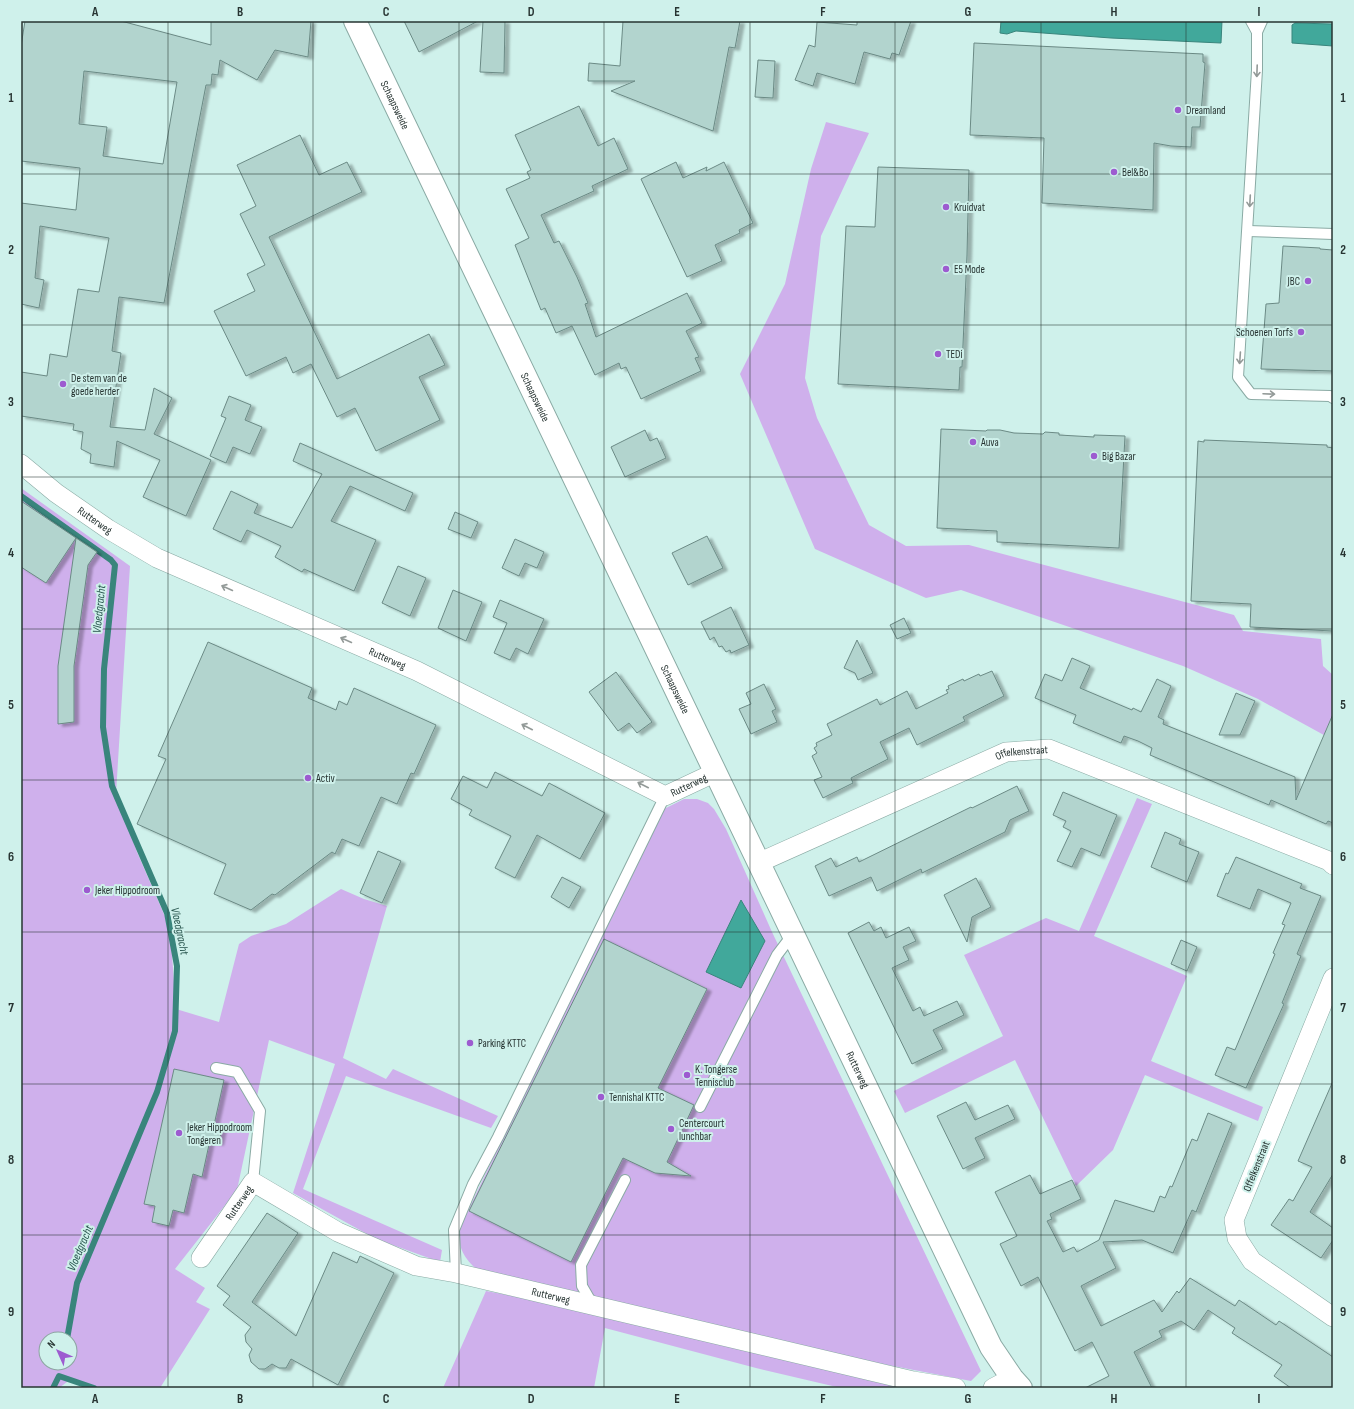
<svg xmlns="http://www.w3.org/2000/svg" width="1354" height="1409" viewBox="0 0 1354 1409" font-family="'Sofia Sans Condensed',sans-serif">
  <defs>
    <filter id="shadow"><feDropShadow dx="4.5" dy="2.5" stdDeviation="1" flood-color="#0004"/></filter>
  </defs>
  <rect width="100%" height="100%" fill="#cff1eb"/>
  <g fill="#cfb0ec" fill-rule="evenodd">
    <path d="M826,122L869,133L821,236L805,378L817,418L869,525L906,546L969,545L1234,615L1243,631L1321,639L1323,666L1333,675V740L1258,699L1183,666L961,590L926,598L815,549L740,374L785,284L811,169Z"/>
    <path d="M21,488L130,566L116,794L137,852L170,928L176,1009L219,1022L239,944L251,936L286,924L341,889L364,899L387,906L343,1058L386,1079L393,1069L498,1116L491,1128L346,1076L303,1189L442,1250L440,1262L376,1239L293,1193L335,1064L269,1040L237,1190L175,1269L205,1288L196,1302L210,1309L160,1388H100L71,1379L59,1388H21ZM46,1339H70V1363H46Z"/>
    <path d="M1137,798L1152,804L1094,936L1187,976L1151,1061L1263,1107L1258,1121L1145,1075L1113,1150L1076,1186L1015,1060L905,1113L894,1091L1003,1036L964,955L1046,918L1079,931Z"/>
    <path d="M684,799H697L708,803L714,809L726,829L772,932L981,1371L971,1381L810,1350L483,1276C467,1260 458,1253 459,1229L662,810Z"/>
    <path d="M486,1291L608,1314L929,1388H841L756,1368L605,1328L594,1388H443Z"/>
  </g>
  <g fill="#41a89b" stroke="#39857c">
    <path d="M1001,21H1222L1221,43L1111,38L1016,31L1007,34L1000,33Z"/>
    <path d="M1295,23L1333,24V46L1292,43V25Z"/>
    <path d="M741,900L765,941L741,988L706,972Z"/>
  </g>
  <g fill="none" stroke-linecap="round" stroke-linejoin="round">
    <g stroke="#39857c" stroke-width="6">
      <path d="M21,496L111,560L115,565L104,669L103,727L112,786L167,913L177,966L175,1031L157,1092L77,1283L67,1339"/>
      <path d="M53,1388L59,1376L94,1388"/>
    </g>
  </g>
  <g fill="#b2d4ce" stroke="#6b8a85" fill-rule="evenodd" filter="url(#shadow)">
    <path d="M25,21H121L211,45V21H311L308,57L275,50L257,80L220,60L218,75L212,74L211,85H206L164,303L119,297L112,351L121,353L110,427L145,430L154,388L172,398L154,434L211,460L186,516L143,497L160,460L117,441L114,467L90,463L91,454L81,449L83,432L73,430L74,424L21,416V372L47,376L50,354L67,357L78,289L99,292L109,238L40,226L35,278L44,280L39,308L21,304V203L76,210L80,168L21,161V46ZM84,71L177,82L163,164L103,156L107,127L79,124Z"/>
    <path d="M404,21H478L419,52Z"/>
    <path d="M483,21H505L504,73L480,72Z"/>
    <path d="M623,21H740L735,48L729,47L713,131L611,91L635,81H588L589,63L620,66Z"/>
    <path d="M857,21H911L899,55L892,53L890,59L864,52L855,84L817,73L813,86L795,80L809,45L815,47L817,22L857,25Z"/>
    <path d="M974,43L1203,54V62L1205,63L1200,127H1192L1191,147L1171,146L1154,143L1153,210L1042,203L1044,138L970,135Z"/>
    <path d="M758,60L775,61L773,98L755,97Z"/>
    <path d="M579,106L598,146L614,138L628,169L592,186L594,191L541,215L554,243L559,241L577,277L588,303L585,304L596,337L687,293L702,323L686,331L699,357L695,358L701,371L641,399L626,367L621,369L619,363L595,375L572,326L556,333L545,308L541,310L515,245L529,238L506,189L530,178L527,172L531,170L515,135Z"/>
    <path d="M300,135L319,175L347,162L362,192L269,237L337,379L429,334L445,365L419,377L440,420L376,451L355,408L337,417L311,364L293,373L286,357L246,376L214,311L255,291L247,274L265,265L240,214L256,206L237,165Z"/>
    <path d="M676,162L683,178L707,167L706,171L724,162L753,223L739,230L740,233L715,245L722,261L687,277L641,179Z"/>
    <path d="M878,167L969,170L967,255L962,367H960L959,390L838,384L846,226L875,227Z"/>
    <path d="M1283,246L1320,248V249L1333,250V371L1261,369L1266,304L1279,303Z"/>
    <path d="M229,396L251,405L245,420L262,427L250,454L233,447L226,463L210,456L226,418L221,416Z"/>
    <path d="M941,429L986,431L987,430H1000L1014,433L1043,434L1045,432L1059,433V435L1094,437V435L1125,436L1119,548L997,542V531L937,528Z"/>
    <path d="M645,430L650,441L657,438L666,458L625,477L611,447Z"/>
    <path d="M1204,440L1327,445V447L1333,448V631L1250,627L1251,604L1191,601L1198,441L1204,442Z"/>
    <path d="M300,443L413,493L405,511L350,486L331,521L376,540L354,591L304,569L302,572L275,557L281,546L247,530L241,542L213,529L231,491L258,504L254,513L292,528L322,474L293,461Z"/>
    <path d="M21,501L97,552L88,565L74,666V722L58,724V666L76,538L46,583L21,567Z"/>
    <path d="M455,512L478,522L471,538L448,529Z"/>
    <path d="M707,536L723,568L688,585L672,553Z"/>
    <path d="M515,539L544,552L537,568L525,563L519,576L502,568Z"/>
    <path d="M398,566L426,578L410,616L382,603Z"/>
    <path d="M453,590L482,602L466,641L438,628Z"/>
    <path d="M500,600L544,619L528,654L516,648L510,660L494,653L507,623L493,617Z"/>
    <path d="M731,607L749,645L731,653L730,650L726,652L722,646L719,647L714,637L710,640L701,622Z"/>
    <path d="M904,618L911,633L897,639L890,625Z"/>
    <path d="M857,640L873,673L858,680L855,673L844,668Z"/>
    <path d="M208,642L312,688L308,698L336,710L339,701L347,705L354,688L436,725L414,774L411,773L397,804L381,797L359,846L342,839L335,854L332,852L275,895L272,894L251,910L214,894L226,864L137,824L166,759L158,756Z"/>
    <path d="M1072,658L1090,666L1080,688L1132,710L1133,708L1141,712L1157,679L1171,686L1158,717L1164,720L1163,724L1295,777L1296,800L1333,714V823L1328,821L1326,824L1271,800L1269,805L1150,755L1152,748L1138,741L1124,736L1121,743L1073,723L1076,715L1035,698L1045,674L1062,681Z"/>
    <path d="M992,671L1004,696L963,717L965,721L917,745L909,728L880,742L888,759L851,778L853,783L823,798L814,780L822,777L812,756L817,753L814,748L817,746L816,743L832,735L827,724L877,699L880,705L907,691L916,709L948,693L946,690L949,689L948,686L963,679L964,681L979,674L980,676Z"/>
    <path d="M616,672L652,722L637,733L629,723L618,731L589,692Z"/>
    <path d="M764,684L776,709L772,711L777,722L751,734L739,709L751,704L746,693Z"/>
    <path d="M1236,693L1255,701L1240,735H1219Z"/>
    <path d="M495,772L542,796L549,783L605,813L580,859L537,835L515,878L495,868L511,836L469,815L472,810L451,799L463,776L487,788Z"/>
    <path d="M1017,786L1029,811L1010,820L1005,832L922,873L921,869L877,891L871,877L829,896L815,866L831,858L836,867L857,857L859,862L971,807L972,808Z"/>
    <path d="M1063,792L1117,815L1100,856L1081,848L1072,867L1057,861L1071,831L1063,827L1066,821L1053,815Z"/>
    <path d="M1165,832L1181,839L1179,844L1199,852L1187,882L1151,867Z"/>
    <path d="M378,851L401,861L382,903L360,893Z"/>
    <path d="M1236,857L1302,884L1300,888L1321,896L1297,954L1301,956L1282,1003L1284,1004L1246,1088L1215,1075L1227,1047L1235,1050L1275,954L1273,953L1285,925L1282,924L1291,903L1258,889L1250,909L1217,896L1226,873L1228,874Z"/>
    <path d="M562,877L581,887L569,908L551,897Z"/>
    <path d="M976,878L991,907L972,917L967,942L944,895Z"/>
    <path d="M869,922L874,931L881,927L886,938L909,927L916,941L903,947L909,960L892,968L913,1011L920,1007L924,1016L957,1001L964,1015L933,1030L943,1049L912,1064L848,933Z"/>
    <path d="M604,939L707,989L658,1088L694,1105L667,1162L691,1176L655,1173L623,1158L571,1262L469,1211Z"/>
    <path d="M1181,940L1197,947L1187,971L1171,964Z"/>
    <path d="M174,1069L224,1080L214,1125L222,1128L219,1143L210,1140L202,1177L193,1174L184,1213L173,1210L169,1226L152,1222L155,1206L144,1204Z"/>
    <path d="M1333,1081V1174L1310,1212L1333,1228V1240L1321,1258L1271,1225L1289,1199L1293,1201L1312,1167L1298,1161Z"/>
    <path d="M966,1102L975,1120L1008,1105L1015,1119L975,1138L985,1158L963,1169L937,1116Z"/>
    <path d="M1208,1113L1232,1123L1196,1212L1192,1210L1173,1253L1142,1240L1103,1242L1116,1268L1081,1286L1101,1326L1154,1300L1162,1312L1177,1291L1179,1293L1190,1278L1235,1306L1239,1300L1276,1325L1279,1321L1333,1357V1388H1291L1274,1376L1282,1365L1232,1333L1235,1328L1208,1310L1194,1330L1181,1321L1159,1331L1162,1337L1134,1352L1152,1388H1085L1109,1376L1092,1342L1075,1351L1038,1277L1021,1286L1000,1244L1017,1236L995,1192L1030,1175L1040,1194L1072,1180L1081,1199L1050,1214L1052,1219L1047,1221L1063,1252L1074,1247L1077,1252L1099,1240L1115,1200L1154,1212L1160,1196L1165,1198L1170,1186L1172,1187L1192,1139L1197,1141Z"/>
    <path d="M267,1213L298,1233L252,1302L296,1336L333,1252L357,1263L360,1256L394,1273L338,1385L291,1359L286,1368H279L272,1364L265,1369H259L251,1362L249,1355L252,1349L246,1342L245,1335L251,1327L223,1305L230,1296L217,1286Z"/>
  </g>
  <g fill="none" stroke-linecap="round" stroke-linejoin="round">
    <defs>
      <g id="lane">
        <path d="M1251,21L1257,32"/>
        <path d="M1262,21L1257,32V70L1238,377L1251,394L1330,396L1333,398"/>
        <path d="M1248,231L1333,234"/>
        <path d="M216,1068L237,1072L260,1111L253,1182"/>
        <path d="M700,1107L777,955L793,934"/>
        <path d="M456,1273L454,1230L473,1184L498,1137L665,796"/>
        <path d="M593,1305L582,1286L581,1265L625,1180"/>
      </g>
      <g id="street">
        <path id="s1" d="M21,464L56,493L108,529L157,558L417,671L665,796L716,772"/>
        <path id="s2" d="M758,863L1006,752L1049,749L1329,861L1333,865"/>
        <path d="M1333,978L1234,1220L1237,1238L1252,1261L1333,1317"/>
        <path id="s3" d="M201,1258L253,1182L338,1232L416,1266L456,1273L913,1381L956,1388"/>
        <path d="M993,1388L1012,1378"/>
      </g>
      <g id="secondary">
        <path id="s4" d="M355,21L991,1347L1012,1378L1021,1388"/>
      </g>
    </defs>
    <use href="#lane" stroke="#8aaaa4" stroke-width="12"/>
    <use href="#street" stroke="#8aaaa4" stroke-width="20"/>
    <use href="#secondary" stroke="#8aaaa4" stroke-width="24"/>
    <use href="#lane" stroke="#fff" stroke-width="10"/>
    <use href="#street" stroke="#fff" stroke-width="19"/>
    <use href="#secondary" stroke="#fff" stroke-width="22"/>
  </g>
  <defs><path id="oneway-shaft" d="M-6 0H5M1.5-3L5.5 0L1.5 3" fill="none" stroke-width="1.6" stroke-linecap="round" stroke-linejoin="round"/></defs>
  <g stroke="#939a98">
    <use href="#oneway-shaft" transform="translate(1257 71) rotate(92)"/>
    <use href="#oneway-shaft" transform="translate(1250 201) rotate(93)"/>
    <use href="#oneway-shaft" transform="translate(1240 358) rotate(94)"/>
    <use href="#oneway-shaft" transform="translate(1269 394) rotate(2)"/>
    <use href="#oneway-shaft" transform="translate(227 588) rotate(-156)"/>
    <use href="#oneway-shaft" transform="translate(346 640) rotate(-156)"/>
    <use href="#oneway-shaft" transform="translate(527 727) rotate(-153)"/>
    <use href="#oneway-shaft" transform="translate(643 785) rotate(-153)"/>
  </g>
  <path fill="none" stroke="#273432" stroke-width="1" stroke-opacity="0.55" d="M168,21V1388M313,21V1388M459,21V1388M604,21V1388M750,21V1388M895,21V1388M1041,21V1388M1186,21V1388M21,174H1333M21,325H1333M21,477H1333M21,629H1333M21,780H1333M21,932H1333M21,1084H1333M21,1235H1333"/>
  <g fill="#9d5bd0" stroke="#cff1eb" stroke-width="1.5">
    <circle cx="1178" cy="110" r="4"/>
    <circle cx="1114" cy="172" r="4"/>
    <circle cx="946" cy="207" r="4"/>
    <circle cx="946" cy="269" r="4"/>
    <circle cx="1308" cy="281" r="4"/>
    <circle cx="1301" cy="332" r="4"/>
    <circle cx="938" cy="354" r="4"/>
    <circle cx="63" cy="384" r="4"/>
    <circle cx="973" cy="442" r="4"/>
    <circle cx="1094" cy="456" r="4"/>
    <circle cx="308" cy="778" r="4"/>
    <circle cx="87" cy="890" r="4"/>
    <circle cx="470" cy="1043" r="4"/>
    <circle cx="687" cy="1075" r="4"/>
    <circle cx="601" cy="1097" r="4"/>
    <circle cx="671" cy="1129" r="4"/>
    <circle cx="179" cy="1133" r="4"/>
  </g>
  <g text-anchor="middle" stroke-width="4" stroke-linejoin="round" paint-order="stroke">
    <g font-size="11" fill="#273432" stroke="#cff1eb">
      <text dy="4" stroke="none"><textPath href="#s4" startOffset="93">Schaapsweide</textPath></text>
      <text dy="4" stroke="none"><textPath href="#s4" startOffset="417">Schaapsweide</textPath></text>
      <text dy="4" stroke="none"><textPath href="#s1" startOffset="93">Rutterweg</textPath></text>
      <text dy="4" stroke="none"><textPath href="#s1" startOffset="417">Rutterweg</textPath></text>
      <text dy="4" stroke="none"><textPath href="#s4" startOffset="741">Schaapsweide</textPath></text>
      <text dy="4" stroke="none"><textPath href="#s2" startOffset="287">Offelkenstraat</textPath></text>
      <text dy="4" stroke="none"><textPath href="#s1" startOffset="753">Rutterweg</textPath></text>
      <text dy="4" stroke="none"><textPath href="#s4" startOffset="1163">Rutterweg</textPath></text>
      <text transform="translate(1256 1166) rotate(-68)" y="4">Offelkenstraat</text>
      <text dy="4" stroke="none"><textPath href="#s3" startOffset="67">Rutterweg</textPath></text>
      <text dy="4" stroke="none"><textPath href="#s3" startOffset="414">Rutterweg</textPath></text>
    </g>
    <g font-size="11" fill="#273432" stroke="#cff1eb" text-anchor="start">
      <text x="1186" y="114">Dreamland</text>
      <text x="1122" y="176">Bel&amp;Bo</text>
      <text x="954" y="211">Kruidvat</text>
      <text x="954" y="273">E5 Mode</text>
      <text x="1300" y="285" text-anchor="end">JBC</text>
      <text x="1293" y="336" text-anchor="end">Schoenen Torfs</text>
      <text x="946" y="358">TEDi</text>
      <text x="71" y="382">De stem van de<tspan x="71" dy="13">goede herder</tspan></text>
      <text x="981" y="446">Auva</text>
      <text x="1102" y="460">Big Bazar</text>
      <text x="316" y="782">Activ</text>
      <text x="95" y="894">Jeker Hippodroom</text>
      <text x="478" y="1047">Parking KTTC</text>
      <text x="695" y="1073">K. Tongerse<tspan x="695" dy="13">Tennisclub</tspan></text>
      <text x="609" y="1101">Tennishal KTTC</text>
      <text x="679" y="1127">Centercourt<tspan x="679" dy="13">lunchbar</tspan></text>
      <text x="187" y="1131">Jeker Hippodroom<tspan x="187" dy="13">Tongeren</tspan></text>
    </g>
    <g font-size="12" font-style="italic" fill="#27544d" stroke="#cff1eb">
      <text transform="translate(99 609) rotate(-84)" y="4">Vloedgracht</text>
      <text transform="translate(180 931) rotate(78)" y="4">Vloedgracht</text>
      <text transform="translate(80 1248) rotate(-67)" y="4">Vloedgracht</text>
    </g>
  </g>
  <rect width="1354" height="1409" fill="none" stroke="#cff1eb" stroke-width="44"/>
  <g transform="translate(58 1351) rotate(315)"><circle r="19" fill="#cff1eb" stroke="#8ca5a1"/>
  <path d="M0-3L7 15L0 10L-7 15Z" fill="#9d5bd0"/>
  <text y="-6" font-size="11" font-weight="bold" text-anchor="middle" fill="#273432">N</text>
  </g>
  <rect x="22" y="22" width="1310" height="1365" fill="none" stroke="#273432" stroke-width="1.5"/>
  <g font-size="13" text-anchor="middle" font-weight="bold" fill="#273432">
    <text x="95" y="16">A</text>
    <text x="240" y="16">B</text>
    <text x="386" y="16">C</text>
    <text x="531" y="16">D</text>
    <text x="677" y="16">E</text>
    <text x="823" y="16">F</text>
    <text x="968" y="16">G</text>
    <text x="1114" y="16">H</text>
    <text x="1259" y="16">I</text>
    <text x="11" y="102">1</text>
    <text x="1343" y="102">1</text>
    <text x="11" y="254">2</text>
    <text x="1343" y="254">2</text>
    <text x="11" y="406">3</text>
    <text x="1343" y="406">3</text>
    <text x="11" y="557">4</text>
    <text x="1343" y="557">4</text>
    <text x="11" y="709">5</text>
    <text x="1343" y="709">5</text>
    <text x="11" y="861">6</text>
    <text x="1343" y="861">6</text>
    <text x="11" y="1012">7</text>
    <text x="1343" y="1012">7</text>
    <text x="11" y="1164">8</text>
    <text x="1343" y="1164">8</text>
    <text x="11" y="1316">9</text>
    <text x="1343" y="1316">9</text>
    <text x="95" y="1403">A</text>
    <text x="240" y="1403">B</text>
    <text x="386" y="1403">C</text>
    <text x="531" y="1403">D</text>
    <text x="677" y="1403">E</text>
    <text x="823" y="1403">F</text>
    <text x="968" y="1403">G</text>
    <text x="1114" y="1403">H</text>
    <text x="1259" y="1403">I</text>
  </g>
</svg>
